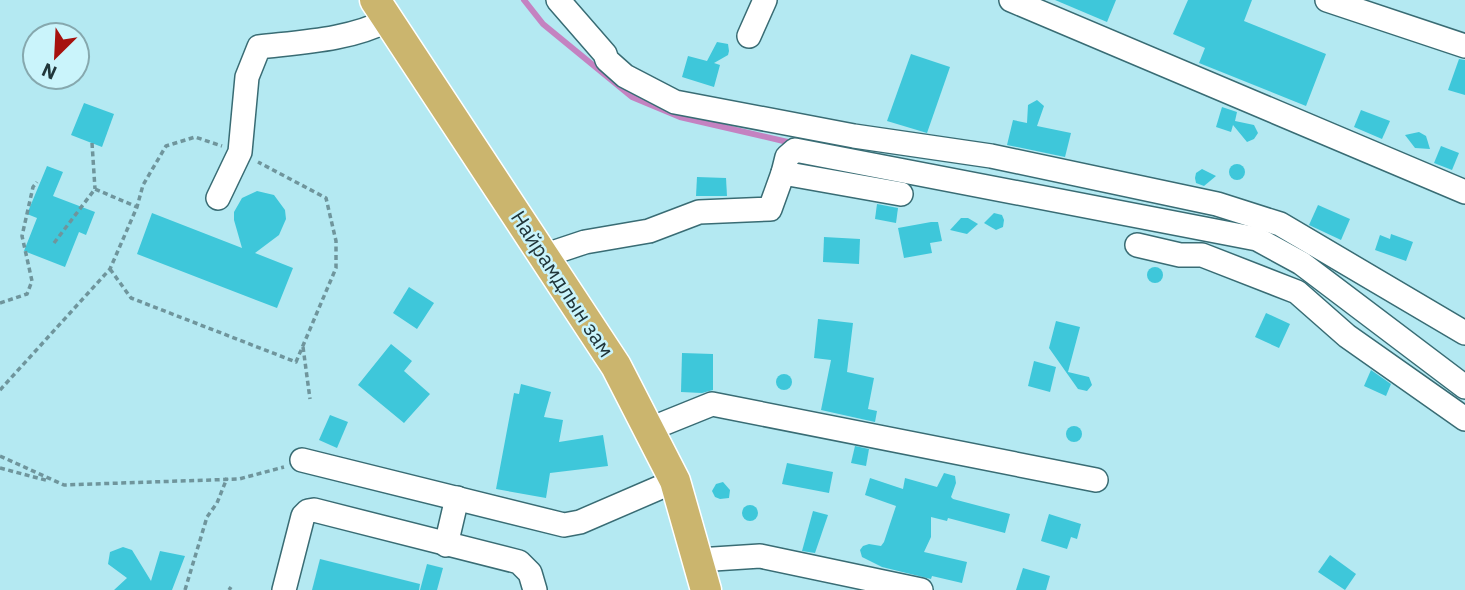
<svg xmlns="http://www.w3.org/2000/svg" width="1465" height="590" viewBox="0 0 1465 590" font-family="'IBM Plex Sans',sans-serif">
  <rect width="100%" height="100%" fill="#b4e9f2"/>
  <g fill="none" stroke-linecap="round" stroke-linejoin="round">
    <path stroke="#c482c1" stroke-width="6" d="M524,0L543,24L632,97L680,117L792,143"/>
  </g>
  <g fill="#3ec7da">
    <path d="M1055,0H1116L1107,22Z"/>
    <path d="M1188,0H1252L1244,21L1326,54L1306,106L1199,63L1205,48L1173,34Z"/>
    <path d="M717,42L728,44L729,51L728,55L714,63L720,65L714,87L682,77L688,56L707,61Z"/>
    <path d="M911,54L950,67L927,133L887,121Z"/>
    <path d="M1459,59L1465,60V95L1448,90Z"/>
    <path d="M1037,100L1044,106L1037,126L1071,133L1065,157L1007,145L1013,120L1027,123L1028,105Z"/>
    <path d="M84,103L114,114L102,147L71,135Z"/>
    <path d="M1222,107L1237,112L1235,121L1254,125L1258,133L1254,139L1247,142L1233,125L1231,132L1216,127Z"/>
    <path d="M1361,110L1390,121L1382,139L1354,127Z"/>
    <path d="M1419,132L1426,136L1430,149L1415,148L1405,135Z"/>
    <path d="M1441,146L1459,153L1452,170L1434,163Z"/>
    <circle cx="1237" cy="172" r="8"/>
    <path d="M47,166L63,172L53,196L95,212L86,235L79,232L65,267L24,251L37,218L27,214Z"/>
    <path d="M1202,169L1216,176L1204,186L1196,183L1195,178L1196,173Z"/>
    <path d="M697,177L726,178L727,196H696Z"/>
    <path d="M257,191L274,195L285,210L286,219L279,235L255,253L293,268L277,308L137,254L152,213L242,248L234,220V212L242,198Z"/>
    <path d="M877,204L898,208L896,223L875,219Z"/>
    <path d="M1318,205L1350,219L1341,240L1309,225Z"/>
    <path d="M994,213L1002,215L1004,220L1003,227L996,230L984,223Z"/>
    <path d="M961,218H968L978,224L967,234L950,230Z"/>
    <path d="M931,222H938L942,241L930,243L932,253L904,258L898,228Z"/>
    <path d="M1391,234L1413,242L1406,261L1375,250L1380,235L1390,239Z"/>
    <path d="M824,237L860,239L859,264L823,262Z"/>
    <circle cx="1155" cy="275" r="8"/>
    <path d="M409,287L434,303L417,329L393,313Z"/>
    <path d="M1266,313L1290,324L1279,348L1255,337Z"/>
    <path d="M818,319L853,323L847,372L874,378L868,409L877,411L875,422L821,410L831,360L814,358Z"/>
    <path d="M1056,321L1080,327L1068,372L1089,377L1092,385L1087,391L1078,389L1049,348Z"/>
    <path d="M391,344L412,361L404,371L430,394L404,423L358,385Z"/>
    <path d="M682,353L713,354V390L702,393L681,392Z"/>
    <path d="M1034,361L1056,367L1050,392L1028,386Z"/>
    <path d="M1371,370L1391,384L1386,396L1364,386Z"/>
    <circle cx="784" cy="382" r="8"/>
    <path d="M521,384L551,392L544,417L563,420L559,442L603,435L608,466L550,473L546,498L496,489L514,393L519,394Z"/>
    <path d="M330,415L348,422L337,448L319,440Z"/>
    <circle cx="1074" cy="434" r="8"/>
    <path d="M855,446L869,449L866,466L851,463Z"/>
    <path d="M787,463L833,472L829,493L782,484Z"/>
    <path d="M944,473L955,476L956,483L951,497L953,499L1010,514L1005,533L948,518L947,521L931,517V537L924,552L967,562L962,583L932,576L931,579L882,567L862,557L860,550L863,546L869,544L881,546L884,542L896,506L865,495L870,478L903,489L905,478L937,487Z"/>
    <path d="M723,482L730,490L729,498L720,499L715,497L712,491L716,484Z"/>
    <circle cx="750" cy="513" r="8"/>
    <path d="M813,511L828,515L815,553L802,551Z"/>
    <path d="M1049,514L1081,524L1077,539L1071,537L1067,549L1041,541Z"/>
    <path d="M123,547L132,550L151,581L160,551L185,556L172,590H114L127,578L108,564L110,552Z"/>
    <path d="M1330,555L1356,574L1345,590L1318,572Z"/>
    <path d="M320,559L420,584L419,590H312Z"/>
    <path d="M427,564L443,568L437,590H420Z"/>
    <path d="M1023,568L1050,576L1046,590H1016Z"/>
  </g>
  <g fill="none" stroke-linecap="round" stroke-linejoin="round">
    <defs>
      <g id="minor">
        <path d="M558,0L605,54L607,60L625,76L675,102L854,136L991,156L1217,204L1280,224L1465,333"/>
        <path d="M1011,0L1465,192"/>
        <path d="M1327,0L1465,46"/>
        <path d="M749,36L765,0"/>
        <path d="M783,173L787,157L795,150L1257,239L1301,263L1465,387"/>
        <path d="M218,198L240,152L247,77L259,47C302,42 350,40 388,20"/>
        <path d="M1137,245L1180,255H1202L1297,292L1347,336L1465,419"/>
        <path d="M543,256L585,242L649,231L699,212L770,209L783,173L901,194"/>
        <path d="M650,429L712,404L1096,480"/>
        <path d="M302,460L564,525L580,522L675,481"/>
        <path d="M446,545L457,498"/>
        <path d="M698,560L760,556L921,590"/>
        <path d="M284,590L303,516L308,511L314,510L519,562L530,573L535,590"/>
      </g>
      <path id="major" d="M375,0L616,366L675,481L706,590"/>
    </defs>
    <use href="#minor" stroke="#396c74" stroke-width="26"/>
    <use href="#major" stroke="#fff" stroke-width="33"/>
    <g stroke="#6f959c" stroke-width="3.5" stroke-dasharray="5 3.5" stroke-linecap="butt">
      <path d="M92,143L95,189"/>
      <path d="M54,243L95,189L137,207"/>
      <path d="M110,269L131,298L296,362L336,268V241L326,198L258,162"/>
      <path d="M0,303L27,294L32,281L22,236L33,187L37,182"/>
      <path d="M303,347L310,399"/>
      <path d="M0,390L110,269L137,207L143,185L166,146L195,137L222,146"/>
      <path d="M0,456L64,485L239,479L284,467"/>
      <path d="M0,468L49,481"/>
      <path d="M185,590L207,517L217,503L227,478"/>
      <path d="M229,590L231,587"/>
    </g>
    <use href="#minor" stroke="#fff" stroke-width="23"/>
    <use href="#major" stroke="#cbb56e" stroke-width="30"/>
  </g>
  <g text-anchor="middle" stroke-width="5" stroke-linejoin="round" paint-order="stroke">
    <g font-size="21" fill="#21363a" stroke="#caf4fb">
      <text transform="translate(562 284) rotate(57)" y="7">Найрамдлын зам</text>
    </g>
  </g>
  <g transform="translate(56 56) rotate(204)"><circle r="33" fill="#caf4fb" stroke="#86a8ae" stroke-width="2"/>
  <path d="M0-5L12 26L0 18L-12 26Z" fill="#a6110e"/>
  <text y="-10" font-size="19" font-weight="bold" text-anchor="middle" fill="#21363a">N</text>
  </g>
</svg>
